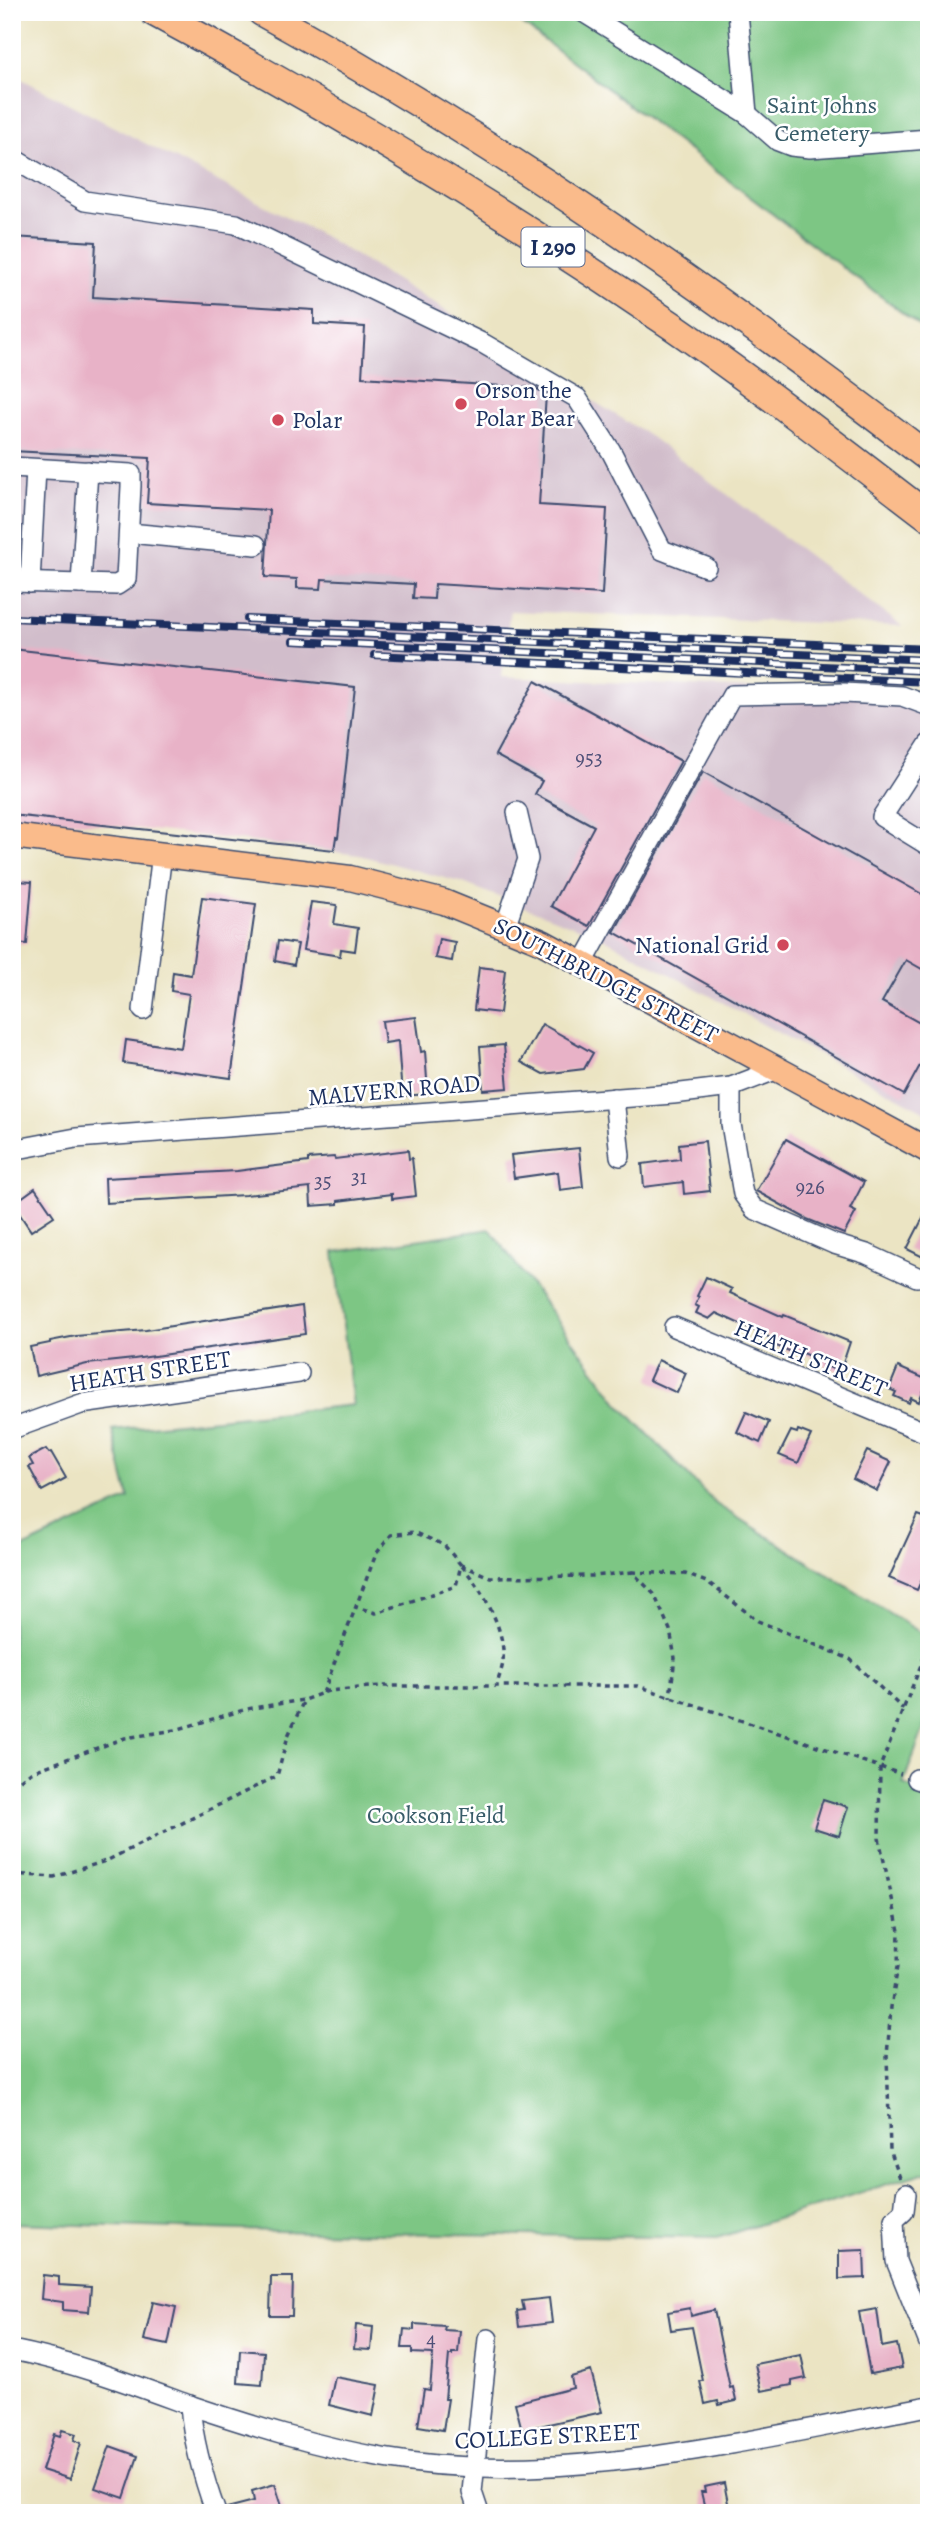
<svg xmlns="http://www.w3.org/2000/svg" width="941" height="2525" viewBox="0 0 941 2525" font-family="Alegreya,serif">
  <rect width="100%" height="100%" fill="#fff"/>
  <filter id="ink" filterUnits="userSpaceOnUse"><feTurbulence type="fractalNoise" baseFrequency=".0143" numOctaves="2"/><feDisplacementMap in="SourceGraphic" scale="14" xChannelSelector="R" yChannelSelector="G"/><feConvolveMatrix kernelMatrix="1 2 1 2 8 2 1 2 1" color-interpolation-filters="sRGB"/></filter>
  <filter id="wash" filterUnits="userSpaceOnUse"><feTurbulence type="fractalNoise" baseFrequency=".00686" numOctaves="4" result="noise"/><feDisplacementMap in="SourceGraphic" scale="28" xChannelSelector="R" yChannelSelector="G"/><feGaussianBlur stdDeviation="1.57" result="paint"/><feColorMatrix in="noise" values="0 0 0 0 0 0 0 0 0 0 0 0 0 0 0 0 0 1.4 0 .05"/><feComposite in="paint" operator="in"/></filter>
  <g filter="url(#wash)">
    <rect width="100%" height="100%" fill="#ebe4c3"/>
    <path fill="#d1bdcb" d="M12,74L327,238L647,434L902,626L510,611L501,677L929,697V1114L601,937L463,883L359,855L12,813Z"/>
    <g fill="#7dc684" stroke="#4c7a71" stroke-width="2">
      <path d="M507,12H929V333Z"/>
      <path d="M490,1229L619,1404L716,1504L929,1638V1714L903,1784L929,1793V2171L717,2238L312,2232L12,2223V1553L129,1498L112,1430L353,1405L334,1252Z"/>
    </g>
    <g id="blocks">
      <g fill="#e8b2c7">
        <path d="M12,237L96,242L93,297L314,310V324L365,327L362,377L535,388L546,394L539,505L607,509L602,594L435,584L434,599L413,598L414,584L322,579L321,589L297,588V579L265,577L269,510L147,503L150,458L12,451Z"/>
        <path d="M12,649L355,687L338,838L336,837L334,850L12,815Z"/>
        <path d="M535,681L681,761L589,926L551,906L594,826L535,794L542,781L495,755Z"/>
        <path d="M703,772L929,898V973L906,960L882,1002L929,1028V1049L904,1095L614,932Z"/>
        <path d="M17,881L32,882L27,944L12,943V896L16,897Z"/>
        <path d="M202,897L256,904L231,1078L123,1063L126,1040L181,1048L189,994L171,991L173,972L191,975Z"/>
        <path d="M311,902L337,905L334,924L358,928L355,951L341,949L340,956L303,950Z"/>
        <path d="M439,939L455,942L452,961L435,958Z"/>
        <path d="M278,941L298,944L294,965L275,961Z"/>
        <path d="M479,967L505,970L500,1013L474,1010Z"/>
        <path d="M416,1017L421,1052L425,1051L428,1094L402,1096L398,1041L385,1043L382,1021Z"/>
        <path d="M542,1024L593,1053L584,1069L543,1074L521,1062Z"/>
        <path d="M504,1045L508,1088L483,1090L480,1047Z"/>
        <path d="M786,1139L864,1182L850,1209L856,1212L844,1234L807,1219L756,1191Z"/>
        <path d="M705,1141L710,1191L684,1194L683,1182L644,1187L642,1164L680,1159L679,1144Z"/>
        <path d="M579,1148L583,1187L560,1190L558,1172L514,1178L511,1155Z"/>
        <path d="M408,1150L409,1159L412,1158L416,1196L392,1199V1194L338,1201V1204L311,1206L310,1188L245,1195L106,1203L105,1178L237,1171L308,1162V1159L334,1157L335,1159Z"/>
        <path d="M35,1188L54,1216L31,1231L13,1204Z"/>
        <path d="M929,1206V1260L907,1249Z"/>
        <path d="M706,1277L732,1289L730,1293L783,1317L784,1315L850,1342L840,1372L823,1365L825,1363L798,1351L797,1354L771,1344L773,1339L716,1313L709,1319L696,1313L699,1307L695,1305L699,1297L697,1296Z"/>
        <path d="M302,1306L305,1334L134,1359L87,1364L36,1376L30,1347L50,1343V1341L76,1336L146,1330Z"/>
        <path d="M658,1360L686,1373L677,1393L649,1380Z"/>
        <path d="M898,1367L928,1380L919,1402L911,1398L909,1403L894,1396L896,1392L889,1389Z"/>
        <path d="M746,1412L769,1422L760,1443L737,1432Z"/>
        <path d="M798,1430L811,1435L798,1463L779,1455L791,1431L797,1433Z"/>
        <path d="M46,1449L49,1453L51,1452L66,1478L42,1491L29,1467L33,1465L29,1458Z"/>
        <path d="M867,1451L891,1462L877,1491L853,1479Z"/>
        <path d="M918,1515L929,1519V1564L917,1590L889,1578Z"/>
        <path d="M823,1799L848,1807L839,1836L814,1828Z"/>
        <path d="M864,2250L865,2278L839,2279V2251Z"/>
        <path d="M43,2275L59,2277V2285L91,2287L89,2312L63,2310V2302L41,2299Z"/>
        <path d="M271,2277H293L292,2316H270Z"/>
        <path d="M549,2298L552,2323L519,2327L517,2311L524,2310L522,2301Z"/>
        <path d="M153,2302L176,2307L168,2345L144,2340Z"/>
        <path d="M690,2308L691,2316L714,2310L730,2388L733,2387L736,2401L719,2405L718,2401L705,2404L700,2381H703L692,2327L671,2330L668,2312Z"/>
        <path d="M877,2309L882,2347L897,2344L902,2368L870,2374L859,2312Z"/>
        <path d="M414,2324L445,2326L444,2330L460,2331L458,2353H452V2355H449L445,2399H448L443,2430L418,2426L424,2389L430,2390L433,2354L412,2353V2348H402L404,2329L414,2330Z"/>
        <path d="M356,2325L373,2327L371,2350L354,2349Z"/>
        <path d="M240,2350L264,2352L262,2385L238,2383Z"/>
        <path d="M801,2355L806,2378L792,2381V2385L761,2391L755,2364Z"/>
        <path d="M591,2371L602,2412L522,2430L515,2403L573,2388L571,2377Z"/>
        <path d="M335,2377L379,2385L373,2416L329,2405Z"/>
        <path d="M62,2430L76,2434L74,2440L81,2443L70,2479L42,2470L54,2434L60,2436Z"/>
        <path d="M110,2446L138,2456L124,2498L95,2488Z"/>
        <path d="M724,2483L730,2513H706L701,2492H705L704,2487Z"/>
        <path d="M275,2484L284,2513H228L227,2508L254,2501L252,2491Z"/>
      </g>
    </g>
  </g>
  <g filter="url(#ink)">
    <use href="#blocks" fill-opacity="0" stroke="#3a4a6d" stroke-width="2"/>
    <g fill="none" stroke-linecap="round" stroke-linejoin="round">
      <defs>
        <g id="minor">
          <path d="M583,12L747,114L778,141L791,146L810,148L929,139"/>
          <path d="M738,12L747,114"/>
          <path d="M12,158L85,201L236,224L484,344L577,398L611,451L662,550L706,567"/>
          <path d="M12,467L131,474V486L126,579L117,585L12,582"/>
          <path d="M129,533L256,545"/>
          <path d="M30,583L36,469"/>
          <path d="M81,584L88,471"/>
          <path d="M929,744L882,817L929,846"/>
          <path d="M505,927L528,859L517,812"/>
          <path d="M583,963L732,695L844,693L902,696L929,706"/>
          <path d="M143,1010L162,853"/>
          <path d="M731,1087V1124L743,1194L754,1209L834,1244L867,1254L917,1277"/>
          <path d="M614,1098L620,1156"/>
          <path d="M12,1150L76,1138L673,1094L731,1087L778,1069"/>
          <path d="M674,1327L929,1434"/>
          <path d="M12,1429L81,1404L299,1373"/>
          <path d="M917,1779L929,1783"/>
          <path d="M906,2194L904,2211L894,2220L896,2261L929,2343"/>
          <path d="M12,2350C73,2362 131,2384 189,2405C252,2426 318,2447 383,2458C560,2489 755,2438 929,2406"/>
          <path d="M190,2405C193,2443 203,2477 216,2513"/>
          <path d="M479,2513L472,2492L488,2339"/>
        </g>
        <path id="major" d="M12,836L350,878L444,902L542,942L929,1151"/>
        <g id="highway">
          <path d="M154,12C333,108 507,213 674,327C761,387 845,453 929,517"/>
          <path d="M262,12C497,141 717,295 929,458"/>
        </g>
      </defs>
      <use href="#minor" stroke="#3a4a6d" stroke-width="22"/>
      <use href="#major" stroke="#3a4a6d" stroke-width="27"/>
      <use href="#highway" stroke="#3a4a6d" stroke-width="31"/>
      <g stroke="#3a4a6d" stroke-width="3.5" stroke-dasharray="5 5" stroke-linecap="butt">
        <path d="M461,1565L490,1577L595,1576L632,1572L654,1594L670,1630L675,1658L670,1697"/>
        <path d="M462,1566C483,1591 506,1629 503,1662C502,1669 499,1677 497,1684"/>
        <path d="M632,1572L685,1574L709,1583L758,1621L850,1659L903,1709"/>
        <path d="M323,1693L376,1554L391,1535L414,1532L444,1545L461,1565L456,1586L376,1613L356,1607"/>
        <path d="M12,1786L31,1772L125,1738L175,1730L247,1709L303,1700"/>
        <path d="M12,1874L54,1877L106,1861L277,1776L288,1736L304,1700L328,1691L380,1686H638L901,1774"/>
        <path d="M900,2178L890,2150L887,2056L891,2007L898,1966L899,1931L879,1838L880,1767L929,1645"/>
      </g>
      <use href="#minor" stroke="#fff" stroke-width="19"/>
      <use href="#major" stroke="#fabb8b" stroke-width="24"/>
      <use href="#highway" stroke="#fabb8b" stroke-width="28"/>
      <defs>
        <g id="rail">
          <path d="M12,618L929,660"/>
          <path d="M247,619L929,649"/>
          <path d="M293,641L929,671"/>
          <path d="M374,655L929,682"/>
        </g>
      </defs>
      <use href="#rail" stroke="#1b2f5e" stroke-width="8"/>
      <use href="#rail" stroke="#fff" stroke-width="5" stroke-dasharray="16" stroke-linecap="butt"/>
    </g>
  </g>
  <g fill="#d1495b" stroke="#fff" stroke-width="2.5">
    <circle cx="461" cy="404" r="7"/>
    <circle cx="278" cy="420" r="7"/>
    <circle cx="783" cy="945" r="7"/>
  </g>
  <g text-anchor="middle" stroke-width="5" stroke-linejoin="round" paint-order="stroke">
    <g font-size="21" fill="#4e5078">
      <text x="589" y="765">953</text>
      <text x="359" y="1184">31</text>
      <text x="323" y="1188">35</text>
      <text x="810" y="1194">926</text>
      <text x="431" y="2346">4</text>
    </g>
    <rect fill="#fff" stroke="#5f6d8e" stroke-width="2" x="521.5" y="227.5" width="63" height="39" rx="5"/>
    <g font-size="23" font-weight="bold" fill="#1b2f5e">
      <text x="553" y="255">I 290</text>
    </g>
    <g font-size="24" fill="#385c69" stroke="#fff">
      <text x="822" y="113">Saint Johns<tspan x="822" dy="28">Cemetery</tspan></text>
      <text x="436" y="1823">Cookson Field</text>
    </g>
    <g font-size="24" fill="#1b2f5e" stroke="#fff" text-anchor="start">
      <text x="475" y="398">Orson the<tspan x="475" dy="28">Polar Bear</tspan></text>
      <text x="292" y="428">Polar</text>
      <text x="769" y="953" text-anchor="end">National Grid</text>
    </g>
    <g font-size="24" fill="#1b2f5e" stroke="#fff">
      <text transform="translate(606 980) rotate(27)" y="8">SOUTHBRIDGE STREET</text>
      <text transform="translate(394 1090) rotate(-5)" y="8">MALVERN ROAD</text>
      <text transform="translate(811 1358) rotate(23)" y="8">HEATH STREET</text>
      <text transform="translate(150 1371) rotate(-9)" y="8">HEATH STREET</text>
      <text transform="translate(547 2436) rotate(-3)" y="8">COLLEGE STREET</text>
    </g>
  </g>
  <rect width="941" height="2525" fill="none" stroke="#fff" stroke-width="42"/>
</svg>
